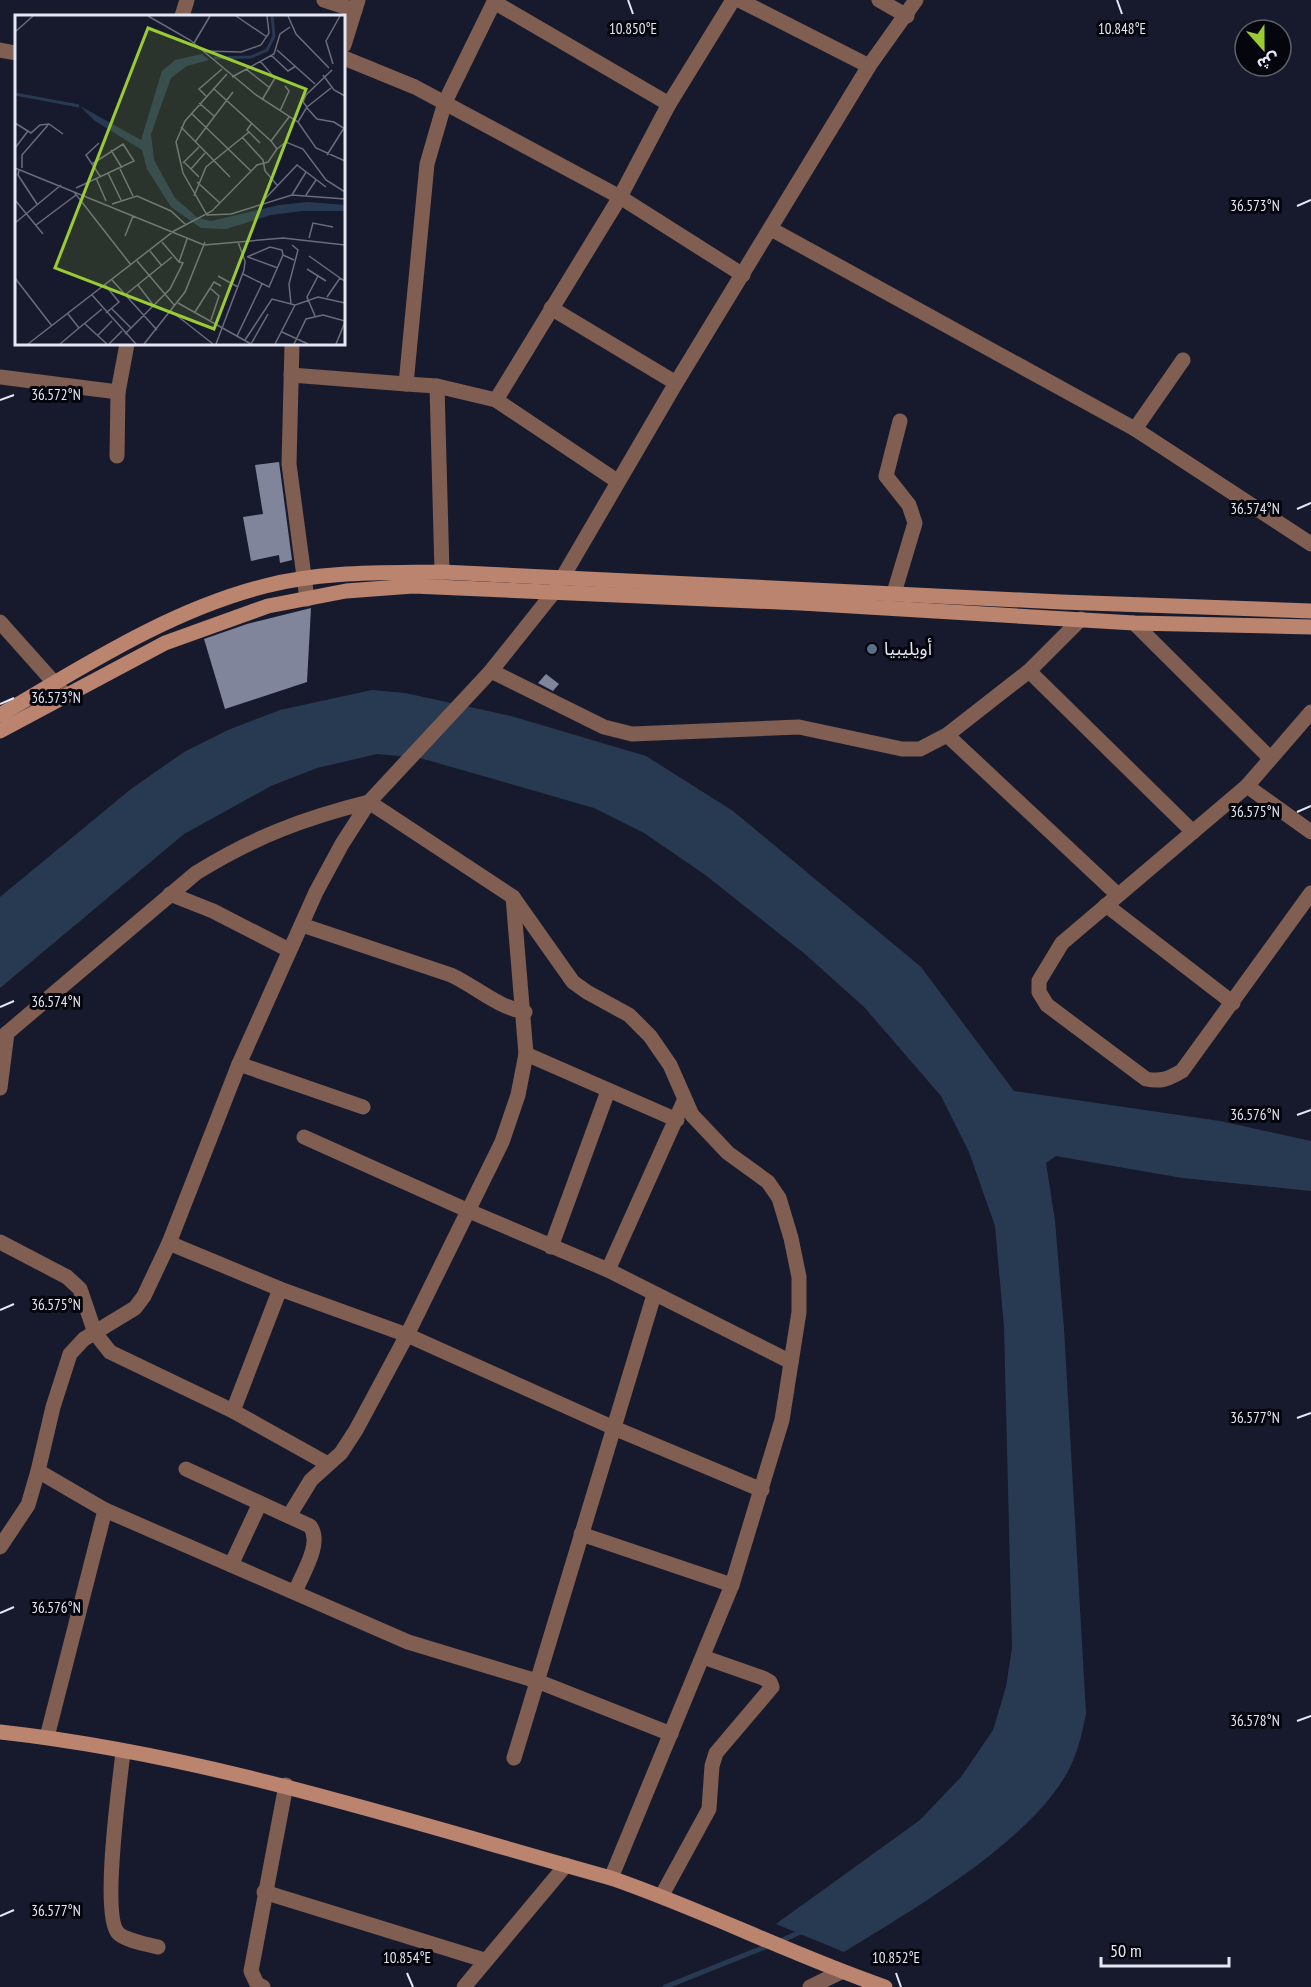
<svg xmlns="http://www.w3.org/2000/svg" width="1311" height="1987" viewBox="0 0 1311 1987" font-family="'PT Sans Narrow','Noto Sans Arabic',sans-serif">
  <rect width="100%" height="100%" fill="#171a2c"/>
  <path fill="#283a52" d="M372,690L405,693L511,716L646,756L733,811L921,967L1014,1091L1220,1121L1311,1141V1191L1182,1178L1056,1156L1046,1163L1055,1221L1064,1329L1086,1714C1083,1728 1080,1744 1074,1758C1045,1834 912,1910 844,1952L776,1924L920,1820L961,1777L993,1730L1006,1687L1012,1648L1004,1327L995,1226L969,1152L941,1096L865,1008L805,954L704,874L644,833L594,808L420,758L377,754L317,768L271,786L184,834L0,988V897L131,789L184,752L228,730L280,710Z"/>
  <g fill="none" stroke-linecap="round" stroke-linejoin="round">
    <g stroke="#283a52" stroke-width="5">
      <path d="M778,1942L803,1931"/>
      <path d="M665,1987L770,1945"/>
    </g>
  </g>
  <g fill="#80859b">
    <path d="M279,462L292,560L280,563L279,555L251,561L243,517L263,514L255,465Z"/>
    <path d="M311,608L307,682L225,709L204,639L247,624Z"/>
    <path d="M546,674L559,684L553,691L538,683Z"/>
  </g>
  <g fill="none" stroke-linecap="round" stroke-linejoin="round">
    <g stroke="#805e51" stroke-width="15">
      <path d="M324,0L355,10"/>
      <path d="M495,0L445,102L427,164L406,384L437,386L496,400L617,481"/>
      <path d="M739,0L869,66"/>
      <path d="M879,0L907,16"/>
      <path d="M494,2L669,104"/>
      <path d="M182,16L187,0"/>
      <path d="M344,45L358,0"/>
      <path d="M0,50L16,53"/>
      <path d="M344,58L415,87L620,197L743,275"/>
      <path d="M771,229L1135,429L1311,544"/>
      <path d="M551,308L676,383"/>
      <path d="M292,344L289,464L307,599"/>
      <path d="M291,375L406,384"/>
      <path d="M0,377L118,392"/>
      <path d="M437,386L442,572"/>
      <path d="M496,400L620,197L669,104L733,0"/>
      <path d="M1135,429L1183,360"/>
      <path d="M117,456L118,392L127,344"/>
      <path d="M894,593L915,523L909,505L886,476L900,421"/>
      <path d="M0,622L66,696"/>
      <path d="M1134,623L1270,758"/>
      <path d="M491,671L604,727L632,734L799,727L902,749H920L947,735L1029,671L1081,619"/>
      <path d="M1029,671L1193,832"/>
      <path d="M1311,712L1247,786L1062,943L1039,981V992L1047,1005L1146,1079C1161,1082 1168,1079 1182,1071L1311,893"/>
      <path d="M947,735L1118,895"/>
      <path d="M1247,786L1311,832"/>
      <path d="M170,894L213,911L289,950"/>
      <path d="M1106,905L1233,1003"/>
      <path d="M302,925L451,975C475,986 497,1007 525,1012"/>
      <path d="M0,1039L196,873C252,838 304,818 369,802L513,897L573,982L587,992L629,1015L650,1036L670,1065L692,1115L728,1153L768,1182L779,1198L791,1238L799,1277V1312L782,1420L732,1585L611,1878"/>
      <path d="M526,1054L677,1120"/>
      <path d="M239,1064L363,1107"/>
      <path d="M0,1088L7,1033"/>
      <path d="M304,1137L469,1211L608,1270L791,1362"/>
      <path d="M0,1242L67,1277L80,1289L95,1333L110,1352L233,1411L328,1464"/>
      <path d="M169,1243L280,1289L407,1335L614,1428L762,1490"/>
      <path d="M551,1247L608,1091"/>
      <path d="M608,1270L684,1101"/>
      <path d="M233,1411L280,1289"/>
      <path d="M186,1469L310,1526C323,1543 302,1574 295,1592"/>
      <path d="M105,1510L408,1642L537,1681L671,1734"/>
      <path d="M289,1516L311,1480L341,1453L356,1430L407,1335L502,1142L518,1095L526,1054L513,897"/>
      <path d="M581,1534L732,1585"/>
      <path d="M0,1547L28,1505L38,1471"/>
      <path d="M231,1565L260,1503"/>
      <path d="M47,1737L105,1510L38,1471L53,1407L70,1354L84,1339L135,1308L144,1296L169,1243L239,1064L316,892L342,844L369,802L491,671L554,592L676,383L869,66L916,0"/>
      <path d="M123,1752C120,1781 101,1914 118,1933C126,1941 147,1944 158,1947"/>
      <path d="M514,1758L654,1295"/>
      <path d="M264,1892L484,1960"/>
      <path d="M662,1895L709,1809L712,1766L716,1753L772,1687L770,1682L763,1678L703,1657"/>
      <path d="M263,1987L257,1984L251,1971L286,1785"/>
      <path d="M464,1987L566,1865"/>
      <path d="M810,1987L841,1972"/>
    </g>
    <g stroke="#ba846f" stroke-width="15">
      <path d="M0,715C84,666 170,610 265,586C323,571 383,573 442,572L1061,602L1311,611"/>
      <path d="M0,731L165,643L268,606L346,591L413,586L801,603L1134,623L1311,627"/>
      <path d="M0,1732C209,1755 409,1822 611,1878C704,1910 792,1955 885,1987"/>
    </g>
  </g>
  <path fill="none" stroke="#e5e7f4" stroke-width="2" d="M628,0L633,14M1117,0L1122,14M1297,206L1311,200M0,400L14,395M1297,509L1311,503M0,704L14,698M1297,812L1311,806M0,1007L14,1001M1297,1115L1311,1110M0,1310L14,1304M1297,1418L1311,1413M0,1613L14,1607M1297,1721L1311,1716M0,1916L14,1910M407,1973L413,1987M896,1973L901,1987"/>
  <circle fill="#5c6f8a" stroke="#05060d" stroke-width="2" cx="872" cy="649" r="6"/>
  <g text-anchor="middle" stroke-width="6" stroke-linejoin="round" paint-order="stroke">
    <g font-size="18" fill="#e5e7f4" stroke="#05060d" text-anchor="start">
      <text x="884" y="655">أويليبيا</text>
    </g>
  </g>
  <g transform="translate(15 15)">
    <rect width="330" height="330" fill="#171a2c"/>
    <path d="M187,39L194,45L172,51L156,63L136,119L139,145L160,183L183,203L196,206L264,190L293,187L330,190V196H287L256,200L211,214L186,213L156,192L132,154L127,135L80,106L65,91L126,125L147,56L160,45Z" fill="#283a52"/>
    <path fill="none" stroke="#283a52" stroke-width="3" d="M199,43L236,42L252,35L259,21L257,1M0,79L64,91"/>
    <path fill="none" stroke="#696c7c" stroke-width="1.5" d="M133,1L175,25L241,80L283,107L301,133L330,146M221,1L252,22M273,1L281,19L314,53M0,17L18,1M179,28L195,1M262,35L300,69M189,36L226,37L246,30L254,18L252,1M256,40L273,56L281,51M245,46L260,63L247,85M318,49L311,26L325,1M231,54L255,73M212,59L170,106L161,127L168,158L192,200L216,199L277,180L330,184M308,60L319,75L330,81M217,62L259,39L265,19L275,12M198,73L256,126M191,81L184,74L207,54M184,88L199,101M292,92L316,73M292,93L302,104L319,107L330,114M265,96L274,76L270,71M176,98L236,156M283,107L292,92L288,87L291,80L317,55M0,108L16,118L25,110L34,109L48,119M237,108L232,115L245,128M166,112L215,162M227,122L248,145L250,156L262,170M180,127L218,77M84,128L71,140L85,161M0,133L13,116M262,134L271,127L288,134L311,165L330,177M96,135L107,153M312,140L329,113M169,147L184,162M168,148L184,132M0,153L189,230L268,223L330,230M7,153V140L33,110M105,154L118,181M176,154L190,138M4,155L3,160L22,189M93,158L106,185M81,163L91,186M182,167L205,188M61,173L119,146L108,129L77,149M59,177L116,250M277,180L291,157M291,180L301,165M179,181L191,152L234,117M0,185L28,219M246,188L282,150L311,172M97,189L122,181L156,196L171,210M0,208L46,170M21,210L61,180M110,221L118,201M294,223L298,208L318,212M147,227L164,247M135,236L147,251M294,241L325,263M232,242L255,232L267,235L268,240M233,242L263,253M122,246L160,291M292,254L311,266M228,259L254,272L268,240L279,245M203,261L223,272M0,263L37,311M97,265L142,315M90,270L104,287L91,298M123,270L139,291M195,273L204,281L196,305M77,280L121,329M110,280L157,242M312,282L325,263L330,266M163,288L236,329M276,289L274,269L283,235L277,230M97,294L116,313M156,296L198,329M180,297L199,267L206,271M300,301L292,282L303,261M70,309L92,329M64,313L87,294M267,317L293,329M110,319L155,274L168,248L164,247L172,224M82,321L97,306M222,321L247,269M230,325L257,284L280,290M13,329L159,216L197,196L242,150L253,147L262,134L256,126L274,102M45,329L64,313L53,299M94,329L107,316M129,329L170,277L190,227M201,329L229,255L230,246L223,227M236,329L253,299M260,329L280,290L303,282L330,288M279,329L291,304L308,300L330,306M321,329L330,307"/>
    <path fill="#9acb34" fill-opacity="0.15" stroke="#9acb34" stroke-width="3" d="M133,13L291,74L199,314L40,253Z"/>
    <rect width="330" height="330" fill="none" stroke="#e5e7f4" stroke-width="3"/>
  </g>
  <g font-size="15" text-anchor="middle" fill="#e5e7f4" stroke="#05060d" stroke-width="6" stroke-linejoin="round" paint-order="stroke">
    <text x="633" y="34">10.850°E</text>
    <text x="1122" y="34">10.848°E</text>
    <text x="1255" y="211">36.573°N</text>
    <text x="56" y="400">36.572°N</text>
    <text x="1255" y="514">36.574°N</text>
    <text x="56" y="703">36.573°N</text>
    <text x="1255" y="817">36.575°N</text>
    <text x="56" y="1007">36.574°N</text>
    <text x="1255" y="1120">36.576°N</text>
    <text x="56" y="1310">36.575°N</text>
    <text x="1255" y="1423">36.577°N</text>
    <text x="56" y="1613">36.576°N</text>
    <text x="1255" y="1726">36.578°N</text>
    <text x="56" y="1916">36.577°N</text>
    <text x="407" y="1963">10.854°E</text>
    <text x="896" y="1963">10.852°E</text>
  </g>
  <g transform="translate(1263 48) rotate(159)"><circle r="28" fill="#05060d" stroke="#5f6069" stroke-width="1.5"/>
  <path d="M0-4.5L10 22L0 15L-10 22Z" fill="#9acb34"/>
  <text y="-9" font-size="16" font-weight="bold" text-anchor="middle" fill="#e5e7f4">ش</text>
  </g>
  <path d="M1101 1957v9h128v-9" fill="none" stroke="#e5e7f4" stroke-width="3"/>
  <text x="1110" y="1957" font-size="18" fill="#e5e7f4" stroke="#05060d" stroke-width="4.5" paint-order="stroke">50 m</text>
</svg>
